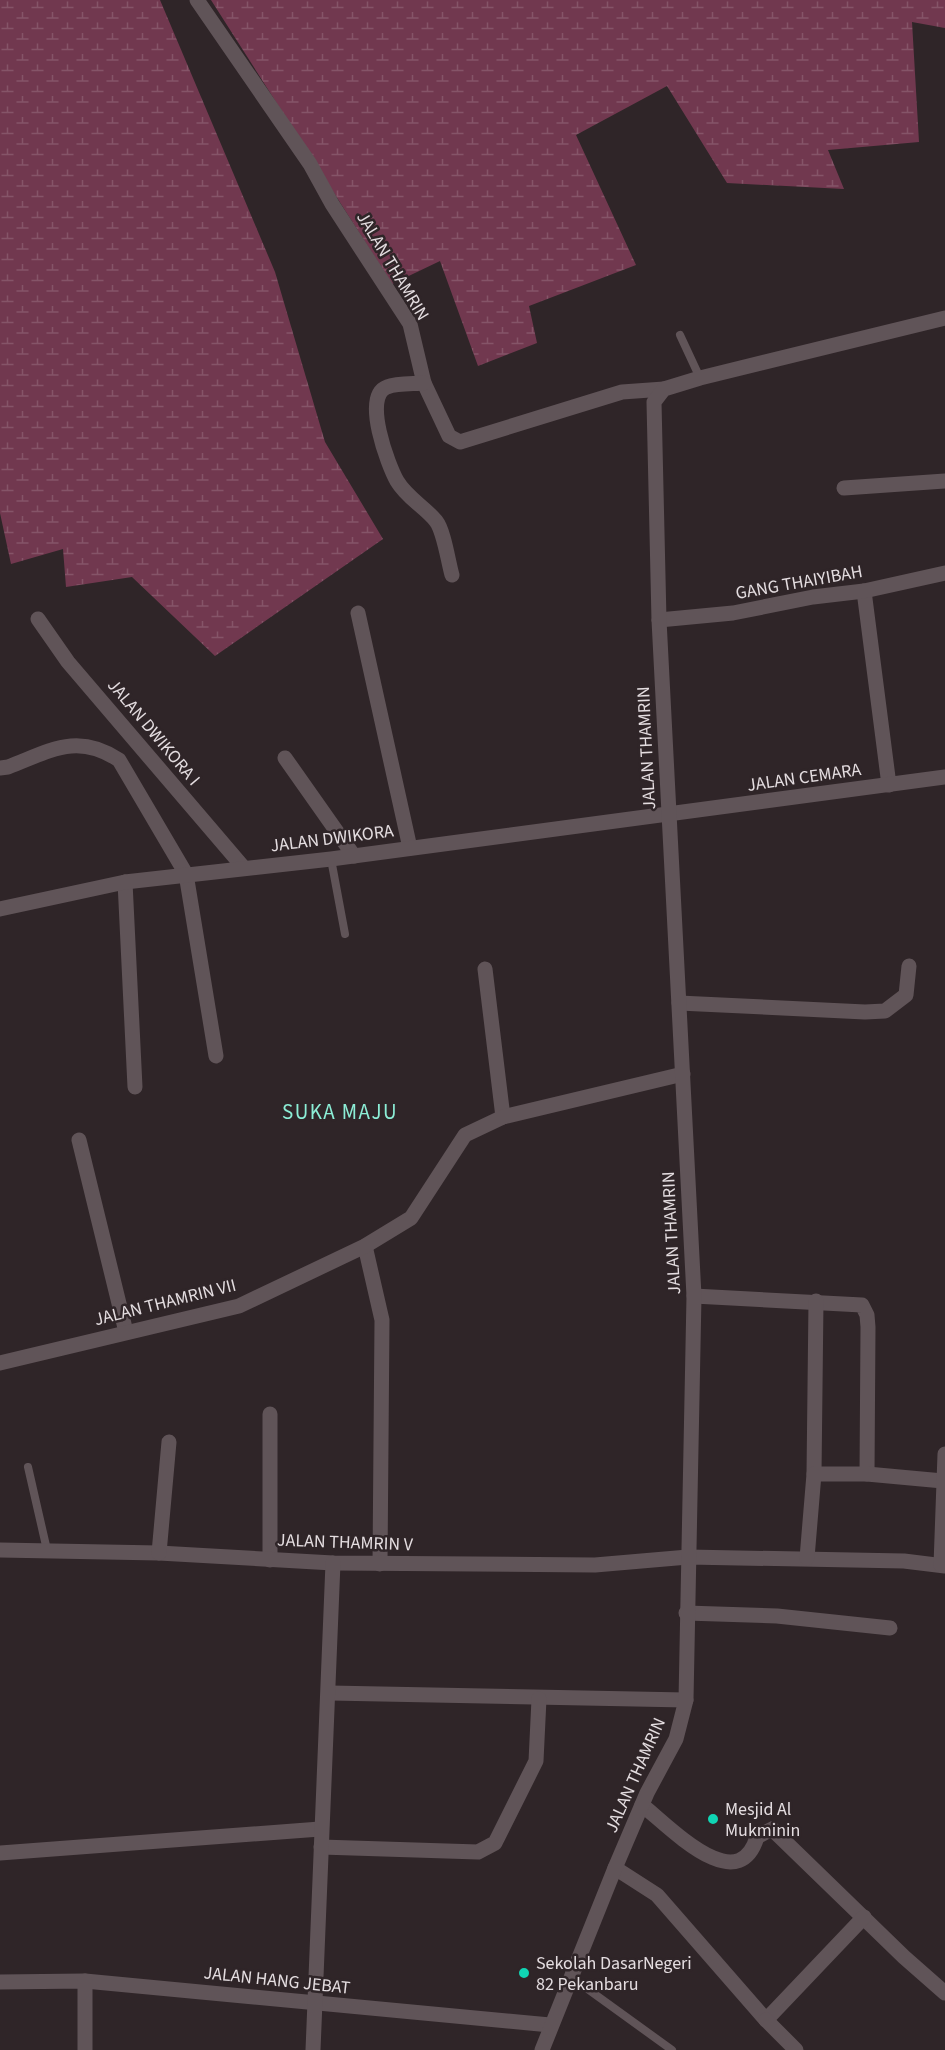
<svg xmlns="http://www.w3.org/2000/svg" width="945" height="2050" viewBox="0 0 945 2050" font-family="'Source Sans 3',sans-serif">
  <defs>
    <pattern id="wetland-marsh" width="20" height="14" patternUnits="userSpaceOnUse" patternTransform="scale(1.5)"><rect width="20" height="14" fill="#71384f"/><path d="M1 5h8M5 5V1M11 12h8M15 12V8" fill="none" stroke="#855468"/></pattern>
  </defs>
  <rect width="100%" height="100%" fill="#2f2528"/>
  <g fill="url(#wetland-marsh)">
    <path d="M0,0H160L275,272L325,442L383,539L215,656L132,577L66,587L63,549L11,564L0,513Z"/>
    <path d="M211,0H945V28L912,22L919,142L828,150L844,189L727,183L667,86L576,135L636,265L529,306L537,343L478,366L440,261L392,284Z"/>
  </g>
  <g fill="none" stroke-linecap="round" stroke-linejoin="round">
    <g stroke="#605458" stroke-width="8">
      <path d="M680,335L700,378"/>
      <path d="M331,859L345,934"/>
      <path d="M28,1467L47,1550"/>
      <path d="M571,1977L672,2050"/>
    </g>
    <g stroke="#605458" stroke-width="15">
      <path d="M197,0L310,164L332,204L410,324L424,383L449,436L460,442L622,392L664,389"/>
      <path d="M424,383C413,384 397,383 387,387C362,396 388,465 397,481C407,498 425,507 436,521C444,531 448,561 452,575"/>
      <path d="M844,488L945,481"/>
      <path d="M864,591L889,785"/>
      <path d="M358,613L410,848"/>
      <path d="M38,619L68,662L244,868"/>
      <path d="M659,620L733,613L813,597L864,591L945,573"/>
      <path d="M285,758L354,856"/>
      <path d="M0,768L8,767C50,751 77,732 119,760L186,874L216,1056"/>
      <path d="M125,882L135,1087"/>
      <path d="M0,909L125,882L331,859L945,777"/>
      <path d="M485,969L503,1117"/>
      <path d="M679,1003L865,1012L885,1011L906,995L909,966"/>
      <path d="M79,1140L126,1332"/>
      <path d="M365,1246L382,1320L380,1564"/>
      <path d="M694,1296L862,1305L867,1315L868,1327L867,1474"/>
      <path d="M0,1363L239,1306L365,1246L411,1218L465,1135L503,1117L683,1074"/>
      <path d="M270,1414V1560"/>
      <path d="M814,1474L816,1301"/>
      <path d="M0,1550L159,1553L333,1563L595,1565L688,1557L904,1561L945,1566"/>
      <path d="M159,1553L169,1442"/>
      <path d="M807,1558L814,1474H867L943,1481"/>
      <path d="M941,1565L945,1454"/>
      <path d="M686,1613L777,1616L890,1628"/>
      <path d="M330,1693L686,1700"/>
      <path d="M642,1805C669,1826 738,1900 757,1837L772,1829L904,1957L945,1993"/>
      <path d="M321,1847L478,1852L495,1843L536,1761L539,1699"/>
      <path d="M0,1853L320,1829"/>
      <path d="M615,1868L657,1895L766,2020L864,1917"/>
      <path d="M0,1982L85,1981L550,2025"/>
      <path d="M766,2020L796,2050"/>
      <path d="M85,2050V1981"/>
      <path d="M313,2050L333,1563"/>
      <path d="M542,2050L615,1868L647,1793L676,1739L686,1700L694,1296L659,620L654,402L664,389L700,378L945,318"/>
    </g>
  </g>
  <g fill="#10d5b4" stroke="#2f2528" stroke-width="2">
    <circle cx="713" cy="1819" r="6"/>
    <circle cx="524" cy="1973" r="6"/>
  </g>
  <g text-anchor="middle" stroke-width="5" stroke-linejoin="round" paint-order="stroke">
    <g font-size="18" fill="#e4dde0" stroke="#2f2528">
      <text transform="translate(393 266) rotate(59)" y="6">JALAN THAMRIN</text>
      <text transform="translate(799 582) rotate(-10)" y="6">GANG THAIYIBAH</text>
      <text transform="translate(154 732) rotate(50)" y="6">JALAN DWIKORA I</text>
      <text transform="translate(646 748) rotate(-93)" y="6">JALAN THAMRIN</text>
      <text transform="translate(804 777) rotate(-8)" y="6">JALAN CEMARA</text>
      <text transform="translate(332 838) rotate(-7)" y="6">JALAN DWIKORA</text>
      <text transform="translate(671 1233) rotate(-93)" y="6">JALAN THAMRIN</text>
      <text transform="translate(165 1302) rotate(-14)" y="6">JALAN THAMRIN VII</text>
      <text transform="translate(345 1542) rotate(2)" y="6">JALAN THAMRIN V</text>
      <text transform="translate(635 1775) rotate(-66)" y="6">JALAN THAMRIN</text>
      <text transform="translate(277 1980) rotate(6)" y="6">JALAN HANG JEBAT</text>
    </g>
    <g font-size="18" fill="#e4dde0" stroke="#2f2528" text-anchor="start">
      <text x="725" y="1815">Mesjid Al<tspan x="725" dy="21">Mukminin</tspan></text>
      <text x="536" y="1969">Sekolah DasarNegeri<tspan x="536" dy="21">82 Pekanbaru</tspan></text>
    </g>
    <g font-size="21" letter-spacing="1.5" fill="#8ceed6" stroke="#2f2528">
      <text x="340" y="1119">SUKA MAJU</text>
    </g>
  </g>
</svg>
